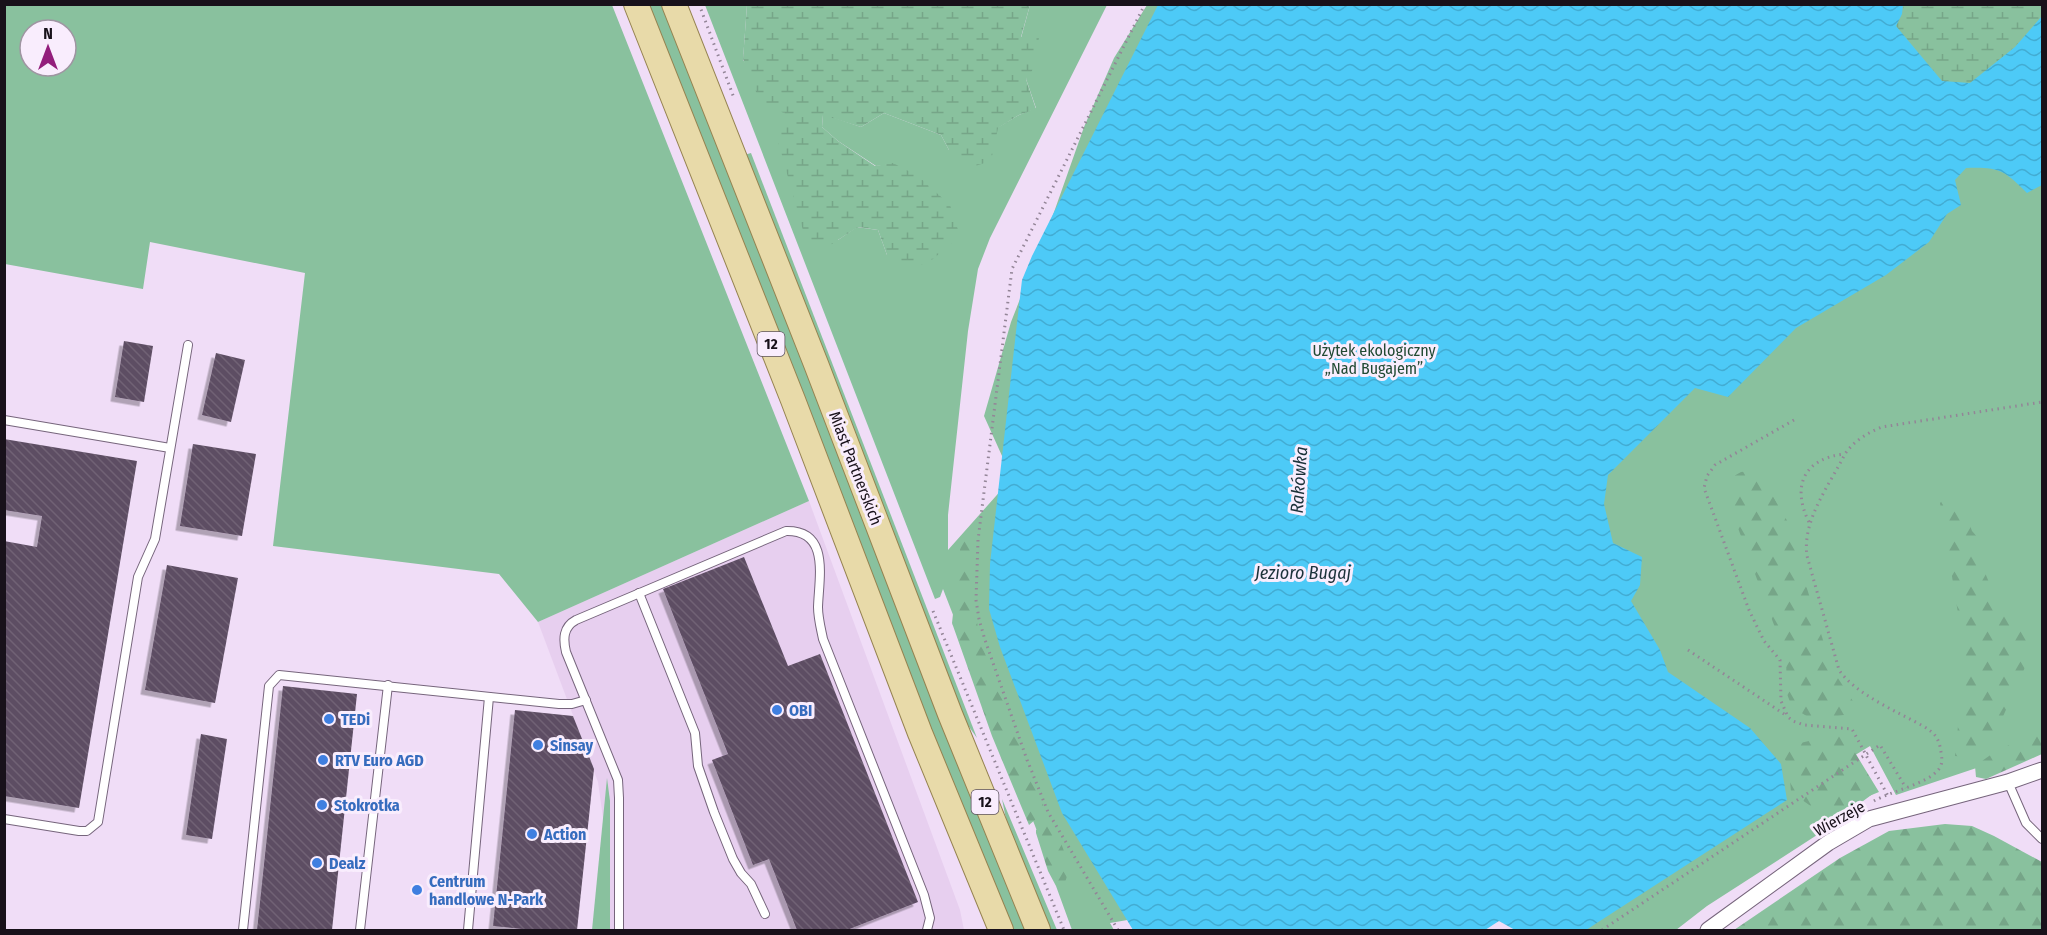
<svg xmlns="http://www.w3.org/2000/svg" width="2047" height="935" viewBox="0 0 2047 935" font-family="'Fira Sans Condensed',sans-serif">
  <defs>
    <pattern id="forest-firs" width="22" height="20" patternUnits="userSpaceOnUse" patternTransform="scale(1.5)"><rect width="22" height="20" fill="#89c19e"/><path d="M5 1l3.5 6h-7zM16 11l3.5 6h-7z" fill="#76a588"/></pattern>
    <pattern id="wetland-marsh" width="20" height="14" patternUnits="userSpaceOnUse" patternTransform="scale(1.5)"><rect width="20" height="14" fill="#89c19e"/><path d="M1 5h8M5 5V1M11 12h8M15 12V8" fill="none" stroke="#76a588"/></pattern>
    <pattern id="water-waves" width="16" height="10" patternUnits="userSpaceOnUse" patternTransform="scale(1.5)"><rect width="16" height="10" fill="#4dcaf7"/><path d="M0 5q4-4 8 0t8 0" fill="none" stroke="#42acd3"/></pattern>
    <pattern id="building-back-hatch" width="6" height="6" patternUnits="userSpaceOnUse" patternTransform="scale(1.5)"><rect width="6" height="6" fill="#5d4d63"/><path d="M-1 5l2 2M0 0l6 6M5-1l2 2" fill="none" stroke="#706274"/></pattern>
    <filter id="shadow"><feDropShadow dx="-4.5" dy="4.5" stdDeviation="0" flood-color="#0004"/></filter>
  </defs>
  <rect width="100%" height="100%" fill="#f0ddf7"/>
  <path fill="#e7cfef" d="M809,501L960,910L964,930H603V818L598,782L538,622Z"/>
  <g fill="#89c19e" fill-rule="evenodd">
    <path d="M4,5H612L809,501L538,622L499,574L273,546L305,273L150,242L143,289L5,264ZM30,30H66V66H30Z"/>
    <path d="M648,5H664L1028,930H1012L951,783Z"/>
    <path d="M705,5H747L743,60L785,113L838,240L857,227L878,230L887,255L893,164L876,166L838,141L822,127L823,114L861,127L884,113L941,135L949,150L997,128L1019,115L1036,108L1026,79L1038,38H1021L1030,5H1107L990,238L978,269L968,331L948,515V550L1012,478L984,416L1011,322L1053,215L1084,127L1114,58L1147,5H2042V746L1896,795L1870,746L1852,757L1874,793L1817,835L1707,906L1676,930H1186L1174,912L1110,923L1114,930H1072L1056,886L1058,885L943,589L940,597L935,599Z"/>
    <path d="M751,153L977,738L962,717L744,155Z"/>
    <path d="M607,778L610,801V930H592Z"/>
    <path d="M1002,799L1057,930H1050C1030,887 1010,847 1002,799Z"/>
  </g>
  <g fill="url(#forest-firs)">
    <path d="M1758,470L1797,538L1800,566L1832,669L1858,709L1844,715L1813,720L1792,707L1787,694L1786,657L1735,520L1729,487L1734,476L1741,472Z"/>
    <path d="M1955,497L1961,500L1972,531L1979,539L1977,553L1999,607L2029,624L2038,644L2031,654L1996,732L1975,758L1955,756L1965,656L1940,503L1944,499Z"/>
    <path d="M964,534H969L975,539V612L981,643L1043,805V813L1029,825L992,736L952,623L961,541Z"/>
    <path d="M2042,730V754L1986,779L1976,777L1975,766L1996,751Z"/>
    <path d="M1843,733L1879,792L1842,807H1812L1791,792L1789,767L1779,748Z"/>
    <path d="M1045,824L1054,827C1061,845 1075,867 1063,886H1056L1048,871L1036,833V830Z"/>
    <path d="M1945,824L1972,826L1994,836L2042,862V930H1734L1840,858L1889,831Z"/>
  </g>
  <g fill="url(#wetland-marsh)">
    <path d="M747,5H1030L1021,37L1039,38L1032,71L1026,79L1036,109L1019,115L998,128L991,161L972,167L949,150L941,135L884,113L861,127L823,115L822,127L838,141L875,166L893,163L918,176L950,205L960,236L933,259L908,271L887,255L878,230L858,227L824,249L806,241L775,131L785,113L762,107L743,59Z"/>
    <path d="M1903,5H2042V16L2015,47L1971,83L1942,81L1896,26L1902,14Z"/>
  </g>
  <path fill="url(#water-waves)" d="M1158,5H1903L1902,14L1896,26L1942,81L1970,83L2015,47L2042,16V185L2027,193C2004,170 1999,167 1966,168L1955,180L1961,205L1947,214L1929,242L1886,275L1796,328L1728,397L1695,388L1608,475L1604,504L1613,543L1642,557L1640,585L1631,601L1660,650L1668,672L1750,728L1781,764L1787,800L1586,930H1133L1062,813L1000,647L989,609L990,564L1018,314L1022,280L1032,256Z"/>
  <path fill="#f0ddf7" d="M1499,921L1515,930H1485Z"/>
  <g fill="url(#building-back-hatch)" filter="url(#shadow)">
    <path d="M124,341L153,346L144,402L115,397Z"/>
    <path d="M216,353L245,360L231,422L202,415Z"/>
    <path d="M4,439L137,461L79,808L4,796V541L37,547L42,516L4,510Z"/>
    <path d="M193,444L256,454L242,536L180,526Z"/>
    <path d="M744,557L788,666L820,654L918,902L847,930H797L769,859L753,865L712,760L728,754L663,589Z"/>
    <path d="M167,565L238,578L215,703L145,690Z"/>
    <path d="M283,686L357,694L332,930H257Z"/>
    <path d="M515,710L573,716L594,769L577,930H532L493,926Z"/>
    <path d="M201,734L227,739L212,839L186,835Z"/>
  </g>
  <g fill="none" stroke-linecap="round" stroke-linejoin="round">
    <defs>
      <g id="lane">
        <path d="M4,420L170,448"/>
        <path d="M639,593L695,733L698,766L714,812L733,859L741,873L751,884L765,914"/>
        <path d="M2008,782L2026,823L2042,839"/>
        <path d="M4,819L79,831H87L98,822L138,577L155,539L188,345"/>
        <path d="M243,930L269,686L279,675L559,704H572L586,700"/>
        <path d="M360,930L388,685"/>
        <path d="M468,930L489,697"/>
        <path d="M619,930V798L618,780L566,652C563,639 563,627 576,620L786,531C830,530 819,577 818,607C818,618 821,629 823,639L924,895L930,918L927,930"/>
      </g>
      <path id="street" d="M1708,930L1828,843L1869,819L2008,782L2042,770"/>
      <g id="primary">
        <path d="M636,4L793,400L920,733L1001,930"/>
        <path d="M674,4L816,364L950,714L1038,930"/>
      </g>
    </defs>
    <use href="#lane" stroke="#76657c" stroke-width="10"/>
    <use href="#street" stroke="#76657c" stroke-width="17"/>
    <use href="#primary" stroke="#958351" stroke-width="26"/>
    <g stroke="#938597" stroke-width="3" stroke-dasharray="1.5 4.5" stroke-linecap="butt">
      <path d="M699,4L734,98"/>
      <path d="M1794,420L1715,465L1707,476L1704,488L1749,610L1764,641L1780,660L1781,701L1788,717L1793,721L1804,725L1852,729L1888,796"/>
      <path d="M1809,522C1791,486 1804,458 1845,454"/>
      <path d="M933,611L1064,930"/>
      <path d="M1688,650L1787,716"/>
      <path d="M1874,801C1891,791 1927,784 1938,770C1943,765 1942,758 1941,752C1939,738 1935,733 1923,726C1898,712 1855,694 1839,670L1807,556C1802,520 1829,486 1845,454C1854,441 1867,433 1882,427L2042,402"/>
      <path d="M1118,930L1048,812L1026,757L985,640L979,619L976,600L978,540L1012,269L1145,4"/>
      <path d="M1602,930L1880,745L1906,788"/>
    </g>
    <use href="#lane" stroke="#fff" stroke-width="8"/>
    <use href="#street" stroke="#fff" stroke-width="15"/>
    <use href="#primary" stroke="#e8daa9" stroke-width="24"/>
  </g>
  <g fill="#3f7fe0" stroke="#f9edfd" stroke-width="2">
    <circle cx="777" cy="710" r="6"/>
    <circle cx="329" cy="719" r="6"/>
    <circle cx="538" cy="745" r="6"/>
    <circle cx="323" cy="760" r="6"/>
    <circle cx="322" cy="805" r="6"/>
    <circle cx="532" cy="834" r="6"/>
    <circle cx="317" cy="863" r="6"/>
    <circle cx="417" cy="890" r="6"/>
  </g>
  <g text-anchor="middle" stroke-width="6" stroke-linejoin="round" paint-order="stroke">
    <g fill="#f9edfd" stroke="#5c535e" stroke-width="1.5">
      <rect x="757.5" y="332" width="27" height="24" rx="4.5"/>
      <rect x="971.5" y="790" width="27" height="24" rx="4.5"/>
    </g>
    <g font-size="15" font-weight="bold" fill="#18111a">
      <text x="771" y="349">12</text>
      <text x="985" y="807">12</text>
    </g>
    <g font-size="16" fill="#214a33" stroke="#f9edfd">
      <text x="1374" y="356">Użytek ekologiczny<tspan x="1374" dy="18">„Nad Bugajem”</tspan></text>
    </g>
    <g font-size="16" fill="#18111a" stroke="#f9edfd">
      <text transform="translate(856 468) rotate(69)" y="6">Miast Partnerskich</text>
      <text transform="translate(1839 818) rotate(-29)" y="6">Wierzeje</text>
    </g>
    <g font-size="16" font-weight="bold" fill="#366cbe" stroke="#f9edfd" text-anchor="start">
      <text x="789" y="716">OBI</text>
      <text x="341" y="725">TEDi</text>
      <text x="550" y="751">Sinsay</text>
      <text x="335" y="766">RTV Euro AGD</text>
      <text x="334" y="811">Stokrotka</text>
      <text x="544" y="840">Action</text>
      <text x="329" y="869">Dealz</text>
      <text x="429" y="887">Centrum<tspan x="429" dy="18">handlowe N-Park</tspan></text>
    </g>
    <g font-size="18" font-style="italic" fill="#1c323a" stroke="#f9edfd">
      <text transform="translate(1299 480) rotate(-86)" y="6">Rakówka</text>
      <text x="1303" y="579">Jezioro Bugaj</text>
    </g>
  </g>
  <rect width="2047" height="935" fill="none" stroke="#18111a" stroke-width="12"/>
  <g transform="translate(48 48)"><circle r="28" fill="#f9edfd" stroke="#9f95a2" stroke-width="1.5"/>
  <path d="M0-4.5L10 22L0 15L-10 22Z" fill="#931e7c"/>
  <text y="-9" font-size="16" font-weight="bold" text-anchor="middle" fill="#18111a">N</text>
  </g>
</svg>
